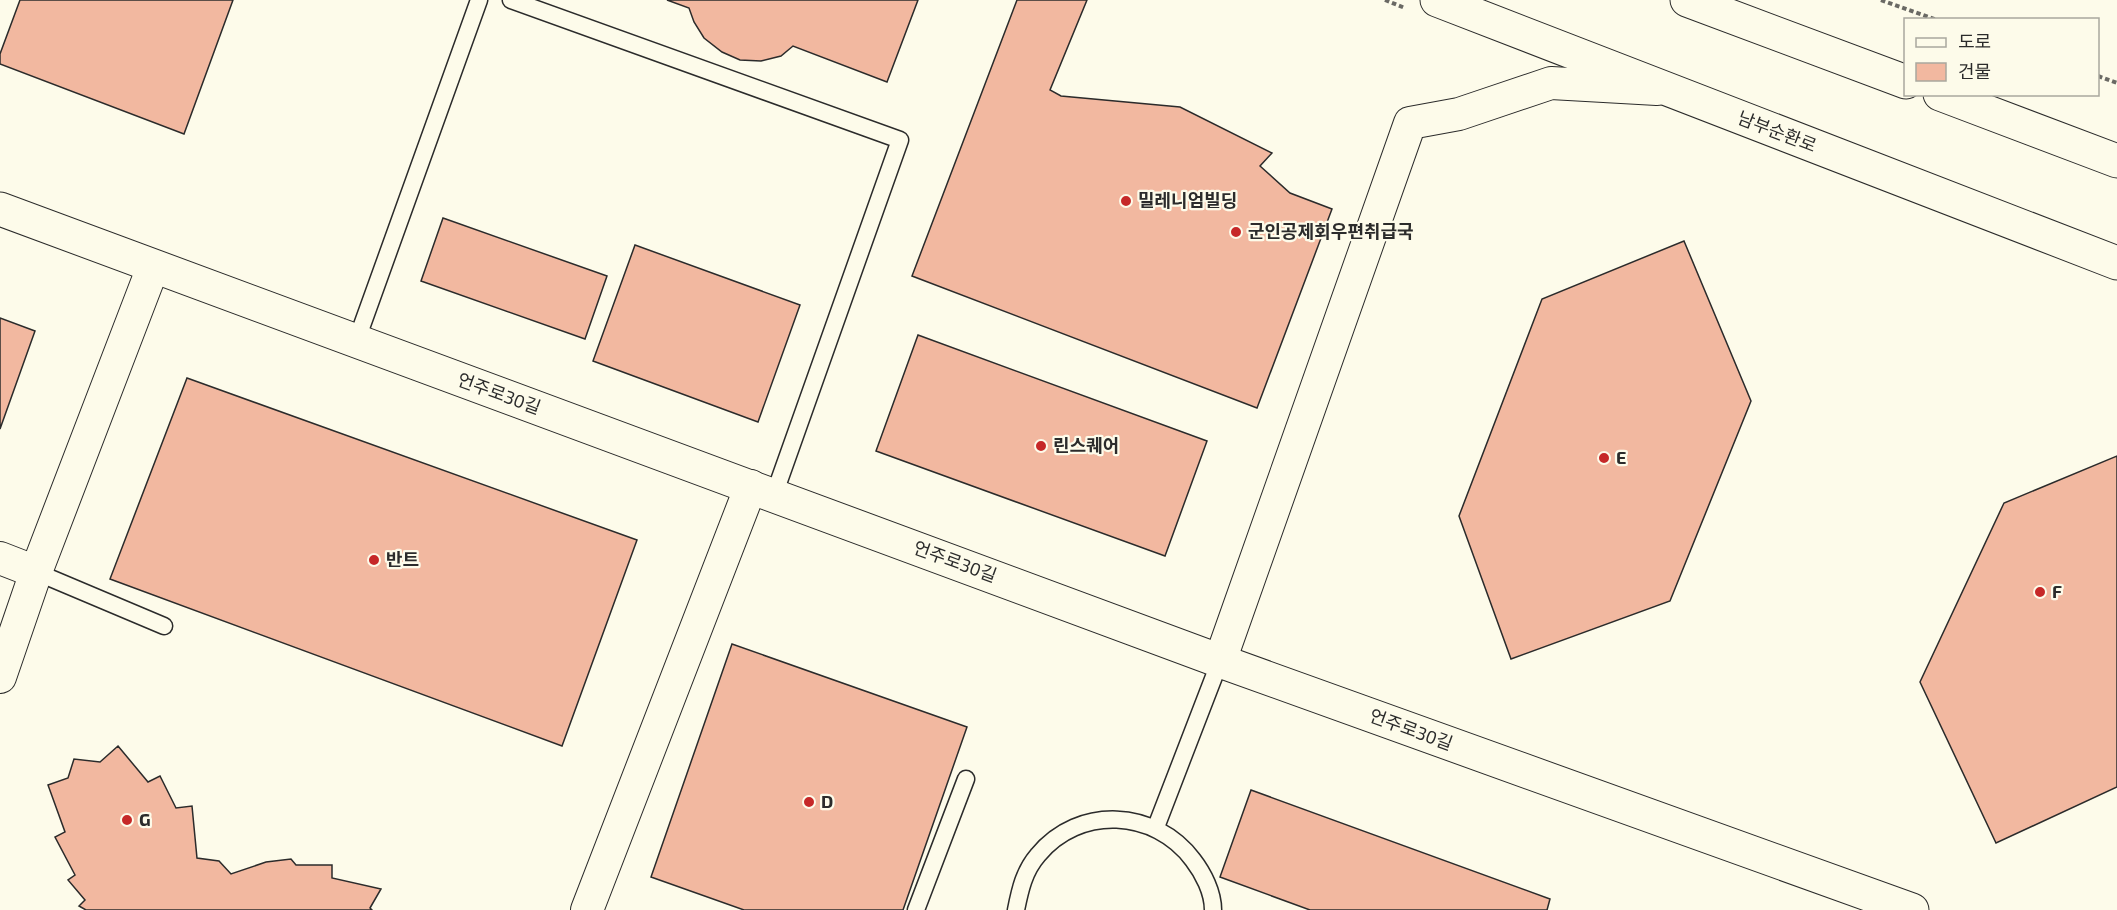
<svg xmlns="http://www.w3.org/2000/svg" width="2117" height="910" viewBox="0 0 2117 910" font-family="'Exo 2','Noto Sans KR',sans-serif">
  <rect width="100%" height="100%" fill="#fdfbea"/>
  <g fill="#f2b8a0" stroke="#2b2b2b" stroke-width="1.5">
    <path d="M20,0H233L184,134L0,64V54Z"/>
    <path d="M667,0H918L887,82L793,46L781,56L761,61L740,60L722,52L704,38L694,22L689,8Z"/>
    <path d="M1017,0H1087L1050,90L1061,96L1180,107L1272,153L1260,166L1290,193L1332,209L1257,408L912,276Z"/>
    <path d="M443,218L607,276L585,339L421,281Z"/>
    <path d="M1684,241L1751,401L1670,601L1511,659L1459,516L1542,299Z"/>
    <path d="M635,245L800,305L758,422L593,361Z"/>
    <path d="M0,318L35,331L0,429Z"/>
    <path d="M918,335L1207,441L1165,556L876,451Z"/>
    <path d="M187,378L637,540L562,746L110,579Z"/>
    <path d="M2117,456V787L1996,843L1920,682L2004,503Z"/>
    <path d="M732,644L967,727L903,910H744L651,877Z"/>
    <path d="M118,746L148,782L160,776L176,808L192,806L197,858L219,861L231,874L266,862L291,859L296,865H332V878L381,889L370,908L372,910H86L79,906L85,900L68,880L75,875L55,837L65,832L48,785L68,778L74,759L100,762Z"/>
    <path d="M1251,790L1550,899L1547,910H1310L1220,877Z"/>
  </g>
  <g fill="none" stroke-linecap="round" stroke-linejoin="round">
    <defs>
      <g id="lane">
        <path d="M511,0L900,140L774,495"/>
        <path d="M356,342L479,0"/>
        <path d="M36,572L164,626"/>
        <path d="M1156,827L1220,661"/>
        <path d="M916,910L966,779"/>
        <path d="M1016,910C1020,890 1024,871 1038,855C1079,805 1155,809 1193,860C1203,873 1213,892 1213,910"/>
      </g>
      <g id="street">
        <path d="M0,558L36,572"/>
        <path d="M1220,661L1410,123L1459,114L1551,83L1657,89"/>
        <path d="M0,677L36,572L153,267"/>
        <path d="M587,910L751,486"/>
      </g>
      <path id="secondary" d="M0,209L1220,661L1912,910"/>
      <g id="primary">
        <path d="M1437,0L2117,263"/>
        <path d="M1687,0L1906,82"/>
        <path d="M1940,94L2117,161"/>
      </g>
    </defs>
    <use href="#lane" stroke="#2b2b2b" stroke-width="19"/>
    <use href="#street" stroke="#2b2b2b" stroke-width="34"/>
    <use href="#secondary" stroke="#2b2b2b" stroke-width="35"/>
    <use href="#primary" stroke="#2b2b2b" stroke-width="35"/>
    <g stroke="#6a6964" stroke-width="4" stroke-dasharray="4.5 3" stroke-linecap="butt">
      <path d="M1385,0L1405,8"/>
      <path d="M1881,0L1937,20"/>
      <path d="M2098,76L2117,83"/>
    </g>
    <use href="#lane" stroke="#fdfbea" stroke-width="16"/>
    <use href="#street" stroke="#fdfbea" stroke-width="32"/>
    <use href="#secondary" stroke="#fdfbea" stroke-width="33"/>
    <use href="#primary" stroke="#fdfbea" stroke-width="33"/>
  </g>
  <g fill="#c62828" stroke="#fdfbea" stroke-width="2">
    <circle cx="1126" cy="201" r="6"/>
    <circle cx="1236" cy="232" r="6"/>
    <circle cx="1041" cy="446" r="6"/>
    <circle cx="1604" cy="458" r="6"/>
    <circle cx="374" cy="560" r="6"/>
    <circle cx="2040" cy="592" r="6"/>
    <circle cx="809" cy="802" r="6"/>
    <circle cx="127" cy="820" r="6"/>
  </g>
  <g text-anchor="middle" stroke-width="4.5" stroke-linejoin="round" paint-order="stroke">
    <g font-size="18" fill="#2b2b2b" stroke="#fdfbea">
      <text transform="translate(1777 132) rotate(21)" y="6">남부순환로</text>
      <text transform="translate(499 394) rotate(20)" y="6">언주로30길</text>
      <text transform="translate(955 562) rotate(20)" y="6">언주로30길</text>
      <text transform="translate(1411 730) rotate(20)" y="6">언주로30길</text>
    </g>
    <g font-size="18" font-weight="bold" fill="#2b2b2b" stroke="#fdfbea" text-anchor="start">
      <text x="1138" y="207">밀레니엄빌딩</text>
      <text x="1248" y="238">군인공제회우편취급국</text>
      <text x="1053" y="452">린스퀘어</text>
      <text x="1616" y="464">E</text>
      <text x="386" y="566">반트</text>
      <text x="2052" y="598">F</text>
      <text x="821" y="808">D</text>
      <text x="139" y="826">G</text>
    </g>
  </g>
  <rect x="1904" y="18" width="195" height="78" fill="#fdfbea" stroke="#a9a89e" stroke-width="1.5"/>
  <rect x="1916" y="38" width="30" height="9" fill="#fdfbea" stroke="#a9a89e" stroke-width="1.5"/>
  <text x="1958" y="48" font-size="18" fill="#2b2b2b">도로</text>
  <rect x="1916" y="63" width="30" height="18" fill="#f2b8a0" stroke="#a9a89e" stroke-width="1.5"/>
  <text x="1958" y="78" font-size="18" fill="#2b2b2b">건물</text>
</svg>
